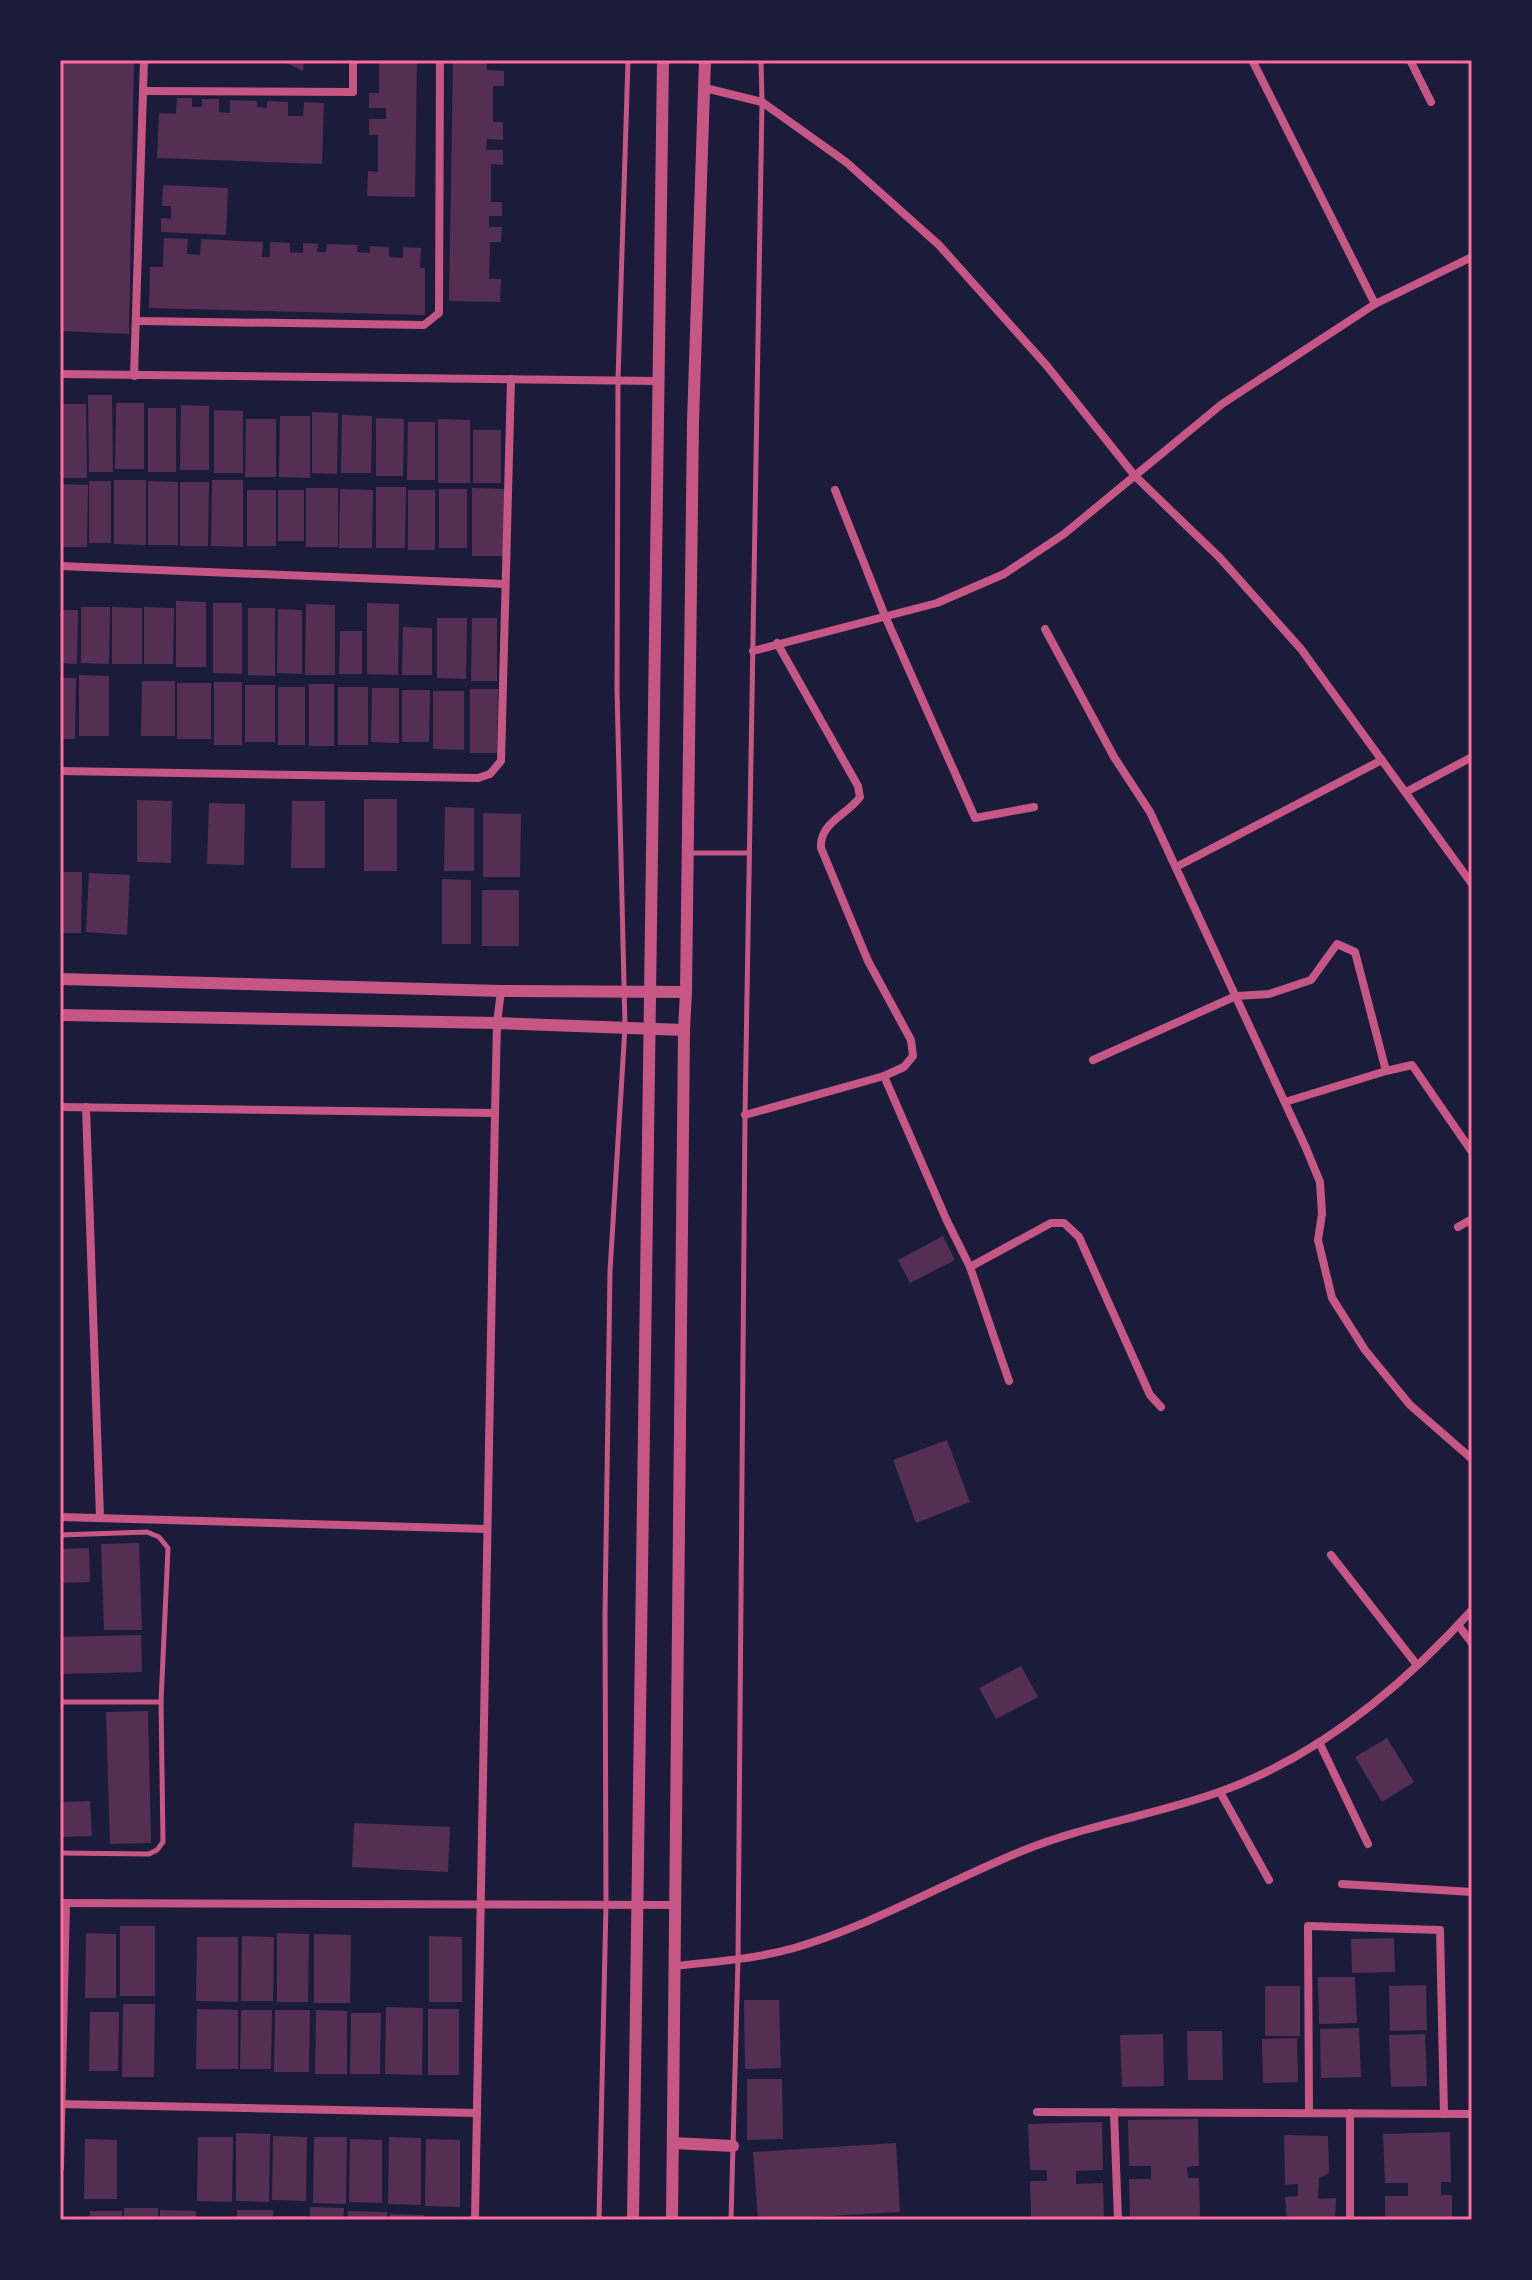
<svg xmlns="http://www.w3.org/2000/svg" width="1532" height="2280" viewBox="0 0 1532 2280" font-family="Commissioner,sans-serif">
  <rect width="100%" height="100%" fill="#1b1b3a"/>
  <g fill="#542f53">
    <path d="M60,60H134L129,334L60,331Z"/>
    <path d="M280,60H304L303,71Z"/>
    <path d="M379,60H417L415,197L367,196L368,171L378,172V135H369V119H386V108H369V93H379Z"/>
    <path d="M453,60H487V70L504,71V86H493V122H503V140L487,139L486,150H503V165L491,164V202H502V216H489V227H502L501,242H490L489,279H501L500,302L449,301Z"/>
    <path d="M177,98H192V107H202V99H219V112L230,113V100L257,101V107L267,108V101L288,102V116H303L304,102L324,103L322,164L157,158L159,113L176,114Z"/>
    <path d="M163,185L228,188L226,235L161,232V218L171,219V206H162Z"/>
    <path d="M164,238L188,239L187,254L200,255L201,239L263,242L262,257H270V242L290,243V252L303,253V243L318,244L317,252H326L327,244L358,245L357,252L370,253V246L389,247V257L403,258V247L421,248L420,268H425V315L149,308L150,267H163Z"/>
    <path d="M88,395H112L113,472H89Z"/>
    <path d="M116,403H144V469H115Z"/>
    <path d="M60,404H86L87,478H60Z"/>
    <path d="M181,405L209,406V470H180Z"/>
    <rect x="148" y="408" width="28" height="64"/>
    <path d="M214,410L243,411V473H214Z"/>
    <path d="M312,412L338,413L337,474L312,473Z"/>
    <path d="M342,415L372,416L371,473H341Z"/>
    <path d="M280,416H310V478L279,477Z"/>
    <path d="M376,418L404,419L403,476H376Z"/>
    <path d="M246,419H276V477H245Z"/>
    <path d="M438,419L470,420V483H438Z"/>
    <path d="M408,422H435V480H407Z"/>
    <rect x="473" y="430" width="28" height="53"/>
    <path d="M114,480H146V545L114,544Z"/>
    <path d="M212,480H243V547L211,546Z"/>
    <rect x="89" y="481" width="22" height="62"/>
    <path d="M148,481L178,482V545H148Z"/>
    <path d="M180,482H209L208,546H180Z"/>
    <path d="M60,484L88,485L87,547H60Z"/>
    <path d="M376,487H406L405,548H376Z"/>
    <rect x="306" y="488" width="32" height="59"/>
    <path d="M472,488L504,489V556H472Z"/>
    <path d="M340,489L373,490L372,548H339Z"/>
    <rect x="439" y="489" width="28" height="59"/>
    <rect x="247" y="490" width="29" height="56"/>
    <rect x="278" y="490" width="26" height="51"/>
    <rect x="408" y="490" width="27" height="60"/>
    <path d="M176,601L206,602V667H176Z"/>
    <path d="M213,603H242V674L213,673Z"/>
    <path d="M367,603L399,604L398,675L367,674Z"/>
    <path d="M306,604L335,605V675H305Z"/>
    <path d="M81,607H110L109,664L81,663Z"/>
    <path d="M112,607L142,608V664H112Z"/>
    <path d="M144,607L174,608L173,664H144Z"/>
    <path d="M248,608H275V676L248,675Z"/>
    <path d="M278,609L302,610V674L277,673Z"/>
    <path d="M60,610H78L77,664L60,663Z"/>
    <path d="M437,618H467L466,679L437,678Z"/>
    <path d="M472,618H497V681H471Z"/>
    <path d="M403,627L432,628V675H402Z"/>
    <path d="M340,631H362V674H339Z"/>
    <path d="M79,675L109,676V736H79Z"/>
    <path d="M60,678H76L75,739H60Z"/>
    <path d="M142,681H175V736H141Z"/>
    <rect x="214" y="682" width="28" height="63"/>
    <rect x="177" y="683" width="34" height="56"/>
    <rect x="309" y="684" width="25" height="62"/>
    <rect x="245" y="685" width="30" height="57"/>
    <rect x="278" y="687" width="27" height="58"/>
    <rect x="338" y="687" width="30" height="58"/>
    <path d="M372,688H399V743L371,742Z"/>
    <path d="M470,689H498L497,753H470Z"/>
    <path d="M402,690H430L429,742H402Z"/>
    <path d="M433,691H464V750L433,749Z"/>
    <rect x="364" y="799" width="33" height="72"/>
    <path d="M137,800L172,801L171,863L137,862Z"/>
    <path d="M292,801H325V868H291Z"/>
    <path d="M209,803L245,804L244,865L207,864Z"/>
    <path d="M445,807L474,808V871H444Z"/>
    <path d="M483,813L521,814L520,877H483Z"/>
    <path d="M60,872H82L81,933H60Z"/>
    <path d="M89,873L130,875L127,935L86,932Z"/>
    <path d="M442,879L471,880V944H442Z"/>
    <rect x="482" y="890" width="37" height="56"/>
    <path d="M943,1236L955,1260L910,1283L898,1260Z"/>
    <path d="M947,1440L970,1502L916,1523L893,1460Z"/>
    <path d="M139,1543L142,1630H104L101,1544Z"/>
    <path d="M89,1548L90,1582L60,1583V1549Z"/>
    <path d="M141,1635L142,1672L60,1674V1637Z"/>
    <path d="M1021,1666L1038,1697L996,1719L979,1688Z"/>
    <path d="M148,1711L151,1843L110,1844L106,1712Z"/>
    <path d="M1387,1738L1414,1782L1382,1802L1355,1757Z"/>
    <path d="M90,1801L92,1836L60,1837V1802Z"/>
    <path d="M354,1823L450,1827L448,1872L352,1867Z"/>
    <rect x="120" y="1926" width="35" height="70"/>
    <path d="M86,1933L116,1934V1998H85Z"/>
    <path d="M277,1933L309,1934L308,2002H277Z"/>
    <path d="M314,1934L351,1935L350,2003H314Z"/>
    <path d="M242,1936L274,1937L273,2001H241Z"/>
    <path d="M429,1936L462,1937V2002H429Z"/>
    <path d="M197,1937H238V2002L196,2001Z"/>
    <path d="M1394,1938L1395,1972L1352,1973L1351,1939Z"/>
    <path d="M1318,1977H1355L1357,2023L1319,2024Z"/>
    <path d="M1426,1985L1427,2030L1390,2031L1389,1986Z"/>
    <rect x="1265" y="1986" width="35" height="50"/>
    <path d="M744,2000H779L781,2068L745,2069Z"/>
    <path d="M123,2004H155L154,2077H122Z"/>
    <path d="M386,2007L423,2008L422,2075L385,2074Z"/>
    <path d="M197,2009L238,2010V2069H196Z"/>
    <rect x="428" y="2009" width="31" height="66"/>
    <path d="M241,2010H272L271,2069H240Z"/>
    <path d="M275,2010H310L309,2072H274Z"/>
    <path d="M316,2010L347,2011V2074H315Z"/>
    <path d="M90,2012H119L118,2071H89Z"/>
    <path d="M351,2013H381L380,2074H350Z"/>
    <path d="M1359,2028L1361,2077L1321,2078L1320,2029Z"/>
    <path d="M1187,2031H1222L1223,2080H1188Z"/>
    <path d="M1163,2034L1164,2086L1122,2087L1120,2035Z"/>
    <path d="M1425,2034L1427,2086L1391,2087L1389,2035Z"/>
    <path d="M1297,2038L1298,2082L1263,2083L1262,2039Z"/>
    <path d="M747,2079H782L783,2139L747,2140Z"/>
    <path d="M1198,2119L1199,2166L1187,2167L1188,2178H1199L1200,2220H1130L1129,2179H1151V2166H1129L1128,2120Z"/>
    <path d="M1102,2122L1103,2170L1076,2171V2184L1103,2183L1104,2220H1031L1030,2181H1047V2170H1030L1028,2124Z"/>
    <path d="M1450,2132L1451,2182H1441V2195H1452V2220H1385V2196H1408V2183H1385L1383,2134Z"/>
    <path d="M236,2133L270,2134L269,2202L236,2201Z"/>
    <path d="M1284,2135L1328,2136L1329,2173L1319,2178L1318,2199L1336,2198L1335,2220H1287L1285,2197L1298,2196V2184L1285,2185Z"/>
    <path d="M273,2136L307,2137L306,2201L272,2200Z"/>
    <path d="M198,2137H233L232,2202L197,2201Z"/>
    <path d="M314,2137H347L346,2204L313,2203Z"/>
    <path d="M389,2137L421,2138V2205L388,2204Z"/>
    <path d="M85,2139L117,2140V2199H84Z"/>
    <path d="M350,2139L382,2140V2203L349,2202Z"/>
    <path d="M426,2139L460,2140V2207L425,2206Z"/>
    <path d="M896,2143L900,2212L758,2220L753,2152Z"/>
    <path d="M310,2207L344,2208L343,2220H310Z"/>
    <rect x="124" y="2208" width="34" height="12"/>
    <path d="M160,2210L196,2211V2220H160Z"/>
    <rect x="237" y="2210" width="36" height="10"/>
    <rect x="90" y="2211" width="32" height="9"/>
    <path d="M348,2211L387,2212V2220H347Z"/>
    <path d="M390,2214L424,2215V2220H390Z"/>
    <rect x="276" y="2216" width="31" height="4"/>
  </g>
  <g fill="none" stroke-linecap="round" stroke-linejoin="round">
    <g stroke="#c65784" stroke-width="5">
      <path d="M689,853H749"/>
      <path d="M60,1535L147,1532L159,1537L168,1548L161,1702L163,1842L157,1850L149,1854L60,1853"/>
      <path d="M60,1702H161"/>
      <path d="M599,2220L606,1904L605,1614L610,1271L625,1027L617,690L618,380L628,60"/>
      <path d="M731,2220L738,1959L745,1115L762,102L761,60"/>
    </g>
    <g stroke="#c65784" stroke-width="8">
      <path d="M1410,60L1431,102"/>
      <path d="M705,88L762,102L846,162L939,245L1047,366L1135,476L1220,558L1301,649L1472,884"/>
      <path d="M143,91L353,92V60"/>
      <path d="M1375,304L1472,257"/>
      <path d="M138,321L424,325L439,313L440,60"/>
      <path d="M60,374L658,381"/>
      <path d="M134,376L144,60"/>
      <path d="M835,490L885,616L975,818L1034,807"/>
      <path d="M60,566L505,584"/>
      <path d="M1045,629L1114,757L1150,812L1306,1148L1320,1182L1322,1214L1318,1240L1332,1298L1365,1350L1410,1405L1472,1459"/>
      <path d="M777,643L858,786L860,797C847,815 819,823 821,848L868,961L911,1040L913,1056L904,1067L884,1076L947,1221L970,1267L1009,1381"/>
      <path d="M753,651L937,603L1004,574L1064,534L1222,404L1375,304L1252,60"/>
      <path d="M60,771L478,778L490,774L501,761L511,379"/>
      <path d="M1406,792L1472,757"/>
      <path d="M1176,867L1382,760"/>
      <path d="M1093,1060L1236,996L1269,994L1311,980L1337,944L1355,952L1386,1071L1412,1065L1472,1152"/>
      <path d="M1285,1102L1386,1071"/>
      <path d="M60,1107L495,1113"/>
      <path d="M86,1107L100,1518"/>
      <path d="M745,1115L884,1076"/>
      <path d="M1458,1227L1472,1219"/>
      <path d="M970,1267L1051,1223H1064L1079,1237L1150,1395L1161,1407"/>
      <path d="M60,1517L487,1529"/>
      <path d="M1331,1555L1417,1665"/>
      <path d="M1458,1625L1472,1643"/>
      <path d="M1319,1742L1368,1844"/>
      <path d="M1220,1792L1269,1880"/>
      <path d="M1342,1884L1472,1892"/>
      <path d="M60,1903L676,1905"/>
      <path d="M674,1966C714,1962 755,1959 794,1948C873,1925 946,1882 1022,1851C1085,1825 1155,1815 1219,1792C1318,1757 1402,1687 1472,1610"/>
      <path d="M60,2104L477,2113"/>
      <path d="M1037,2112L1472,2114"/>
      <path d="M1114,2112L1118,2220"/>
      <path d="M1309,2113L1308,1926L1440,1930L1444,2114"/>
      <path d="M60,2167L66,1903"/>
      <path d="M1350,2219V2113"/>
      <path d="M475,2220L495,1113L497,1023L501,991"/>
    </g>
    <g stroke="#c65784" stroke-width="12">
      <path d="M60,979L501,991L686,992"/>
      <path d="M60,1015L497,1023L684,1030"/>
      <path d="M673,2143L733,2146"/>
      <path d="M633,2220L663,60"/>
      <path d="M672,2220L684,1030L686,992L693,422L705,60"/>
    </g>
  </g>
  <rect width="1532" height="2280" fill="none" stroke="#1b1b3a" stroke-width="124"/>
  <rect x="62" y="62" width="1408" height="2156" fill="none" stroke="#ff6b9d" stroke-width="3"/>
</svg>
